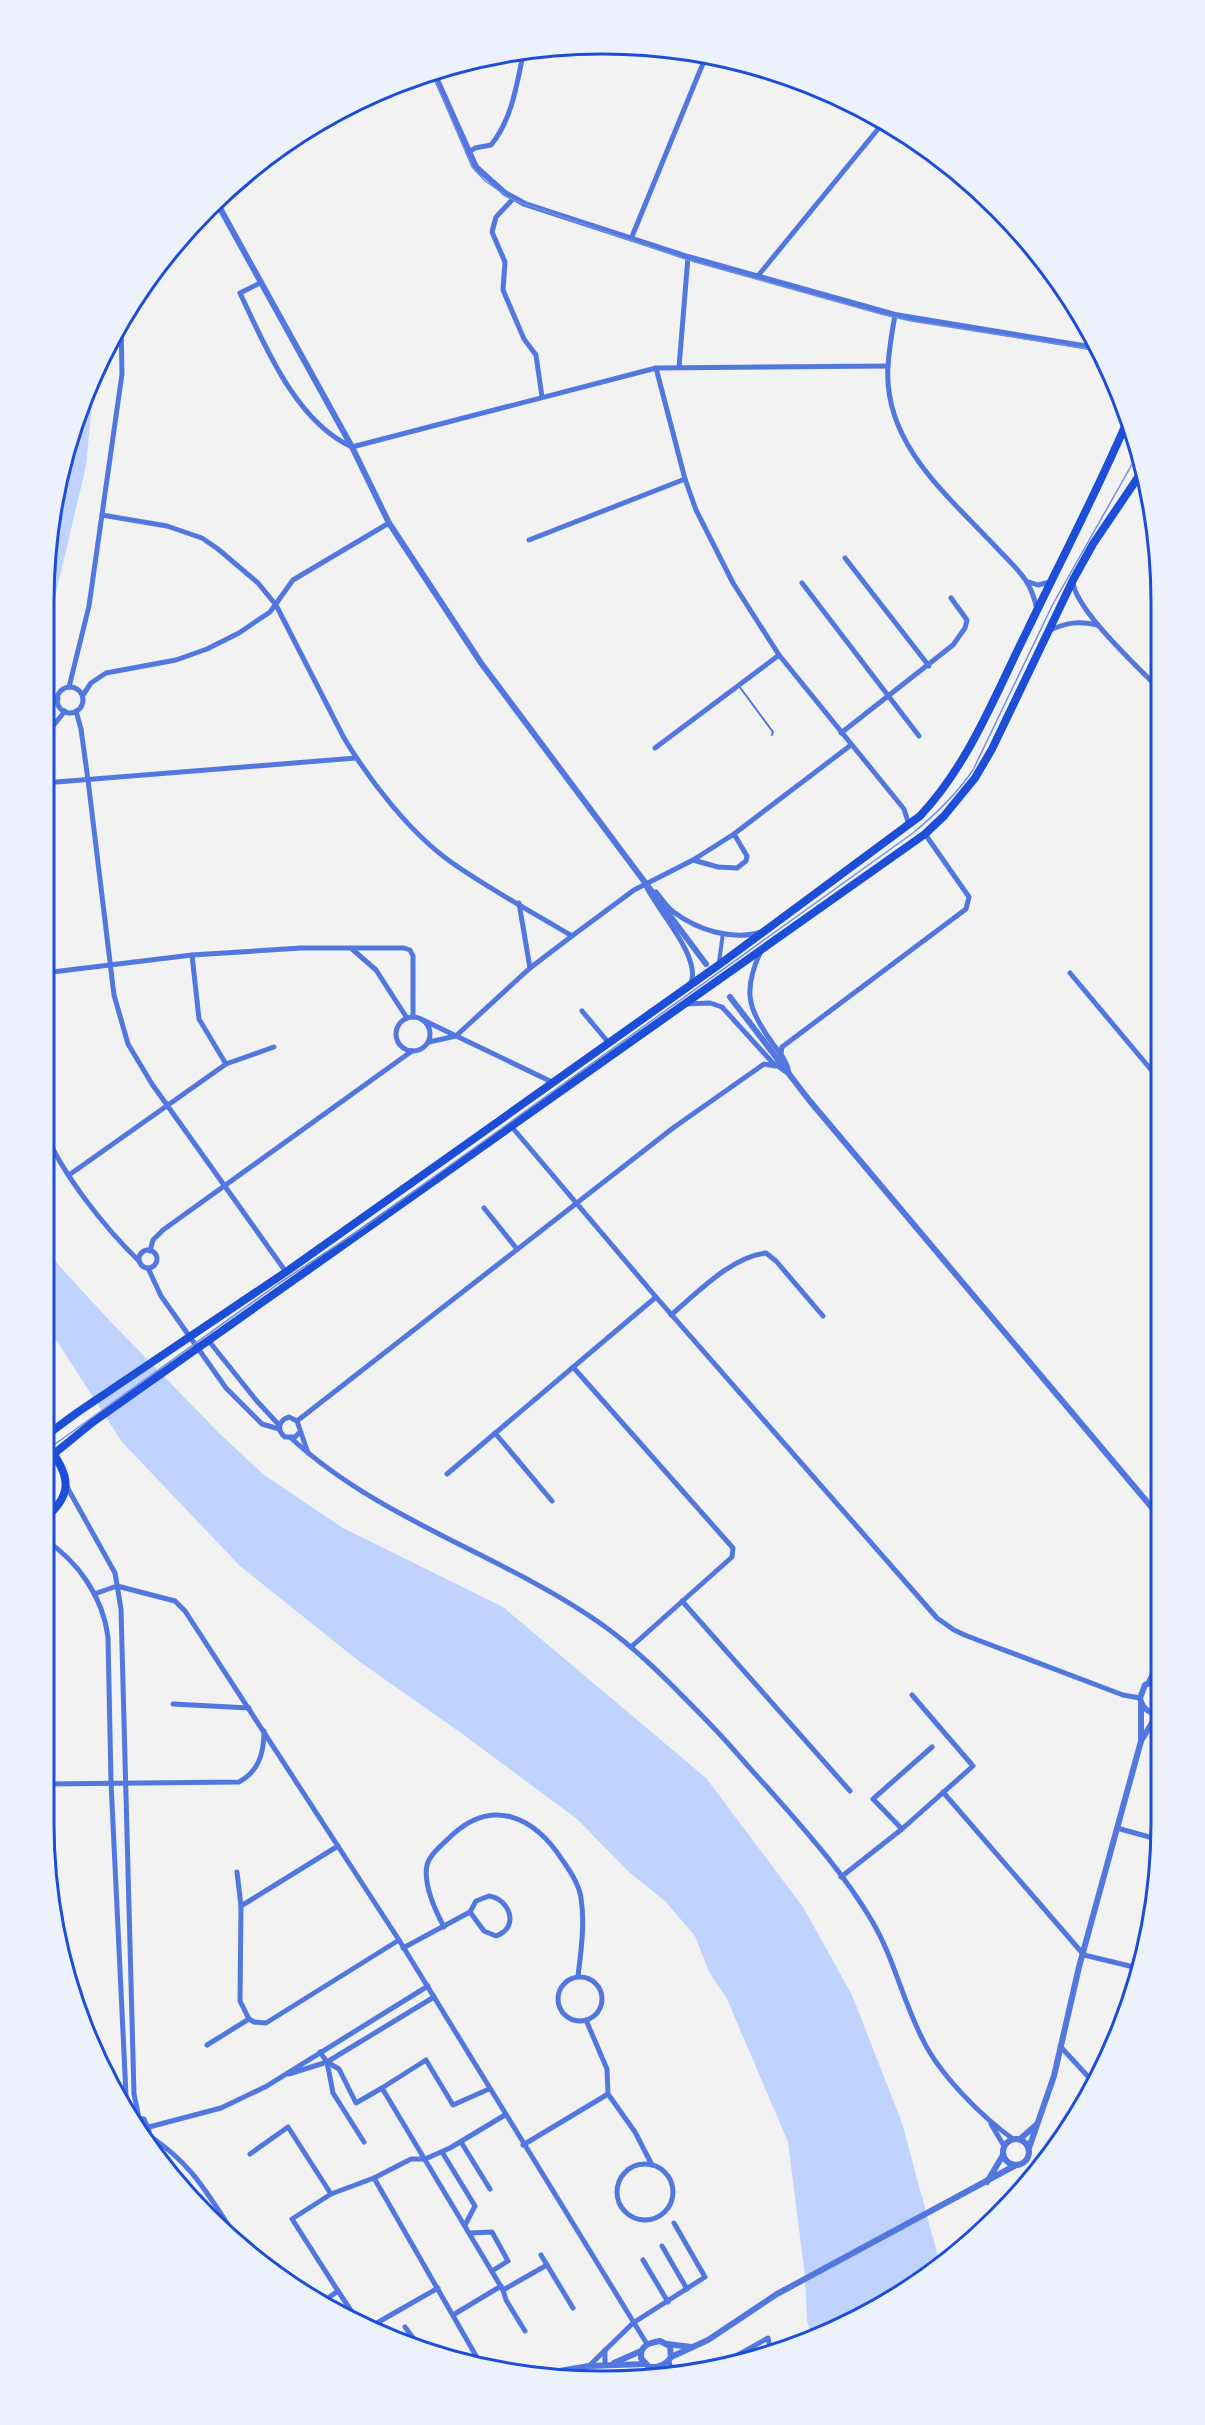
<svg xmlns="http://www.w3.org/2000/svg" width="1205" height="2425" viewBox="0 0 1205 2425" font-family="'Source Sans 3',sans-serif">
  <rect width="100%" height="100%" fill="#f2f2f2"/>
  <g fill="#bfd3fe">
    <path d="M95,372L86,466L45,639V566L62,458Z"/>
    <path d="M44,1246L62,1269L110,1321L219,1433L264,1475L343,1528L503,1607L706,1778L803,1907L852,1995L902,2123L939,2260L849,2324L812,2335L807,2321L805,2276L788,2142L727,1999L709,1972L695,1936L665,1901L630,1873L577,1819L457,1730L360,1662L240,1566L122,1442L44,1321Z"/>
  </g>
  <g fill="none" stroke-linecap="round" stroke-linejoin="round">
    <path stroke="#5277de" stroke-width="2" d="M739,686L773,732L772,735"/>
    <path stroke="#5277de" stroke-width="4" d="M719,962L723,933"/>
    <g stroke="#5277de" stroke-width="5">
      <path d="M468,153L475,148L491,145C513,118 517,82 524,50"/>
      <path d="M514,198L496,217L492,232L505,262L503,290L524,339L536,355L542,397"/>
      <path d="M631,239L706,56"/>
      <path d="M757,277L883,123"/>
      <path d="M260,283L240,293C265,346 296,422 352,447L656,368L888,366"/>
      <path d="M895,315C892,332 889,349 888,366C883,443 947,495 995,546C1016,569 1031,578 1037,610"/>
      <path d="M679,367L688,257"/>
      <path d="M656,368L685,479L696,510L733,583L779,655L904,809L909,825"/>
      <path d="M102,515L167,526L202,538L218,549L258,583L276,605L344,738C370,781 410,833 451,862C489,889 532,912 572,936"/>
      <path d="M529,540L685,479"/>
      <path d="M845,558L929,666"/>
      <path d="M1029,582L1038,585L1050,582"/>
      <path d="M1073,582C1075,609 1137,666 1157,687"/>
      <path d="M802,583L919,736"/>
      <path d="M1048,631C1067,622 1078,621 1098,625"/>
      <path d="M69,687L89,606L122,374L121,323"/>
      <circle cx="70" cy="700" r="13"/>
      <path d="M45,694L58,699"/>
      <path d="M83,695L91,683L106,673L176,660L207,649L239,633L270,612L293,580L389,523"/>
      <path d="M76,711L81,729L88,780L114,995L128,1044L152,1084L286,1272"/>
      <path d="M841,733L953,645L965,628L967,620L951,598"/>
      <path d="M45,736L65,711"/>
      <path d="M655,748L779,655"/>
      <path d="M44,783L356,758"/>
      <path d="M693,860L718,867L737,868L746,861L747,856L734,834"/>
      <path d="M647,888C659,912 701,957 691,983"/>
      <path d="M656,892C662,899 667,908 675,913C698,930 733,941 761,932"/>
      <path d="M519,903L530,968"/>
      <path d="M352,949L376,970L407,1018"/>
      <path d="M761,951C742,991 748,1010 773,1044C780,1053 787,1061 789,1073"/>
      <path d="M192,955L301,948H404L410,950L413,956V1017"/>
      <path d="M44,973L192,955L199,1019L226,1064"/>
      <path d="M1070,973L1158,1078"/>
      <path d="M686,1004L710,1003L722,1007L772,1062L789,1074"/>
      <path d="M582,1011L608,1042"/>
      <circle cx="413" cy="1034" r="17"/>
      <path d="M423,1020L552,1082"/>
      <path d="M457,1035L530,968L572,936L634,890L693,860L734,834L851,745"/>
      <path d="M429,1042L456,1036"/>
      <path d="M781,1054L782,1047L966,909L969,897L925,834"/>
      <path d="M1153,1072L1158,1060"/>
      <path d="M511,1126L656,1297L937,1618L954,1630L967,1636L1123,1695L1140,1698"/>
      <path d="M44,1130C62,1174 105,1228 139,1261"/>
      <path d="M69,1175L226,1064L274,1047"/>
      <path d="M484,1208L517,1249"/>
      <circle cx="148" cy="1259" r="9"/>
      <path d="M150,1251L153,1240L163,1230L412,1051"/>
      <path d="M148,1268L161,1296L226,1388L262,1424L279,1429"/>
      <path d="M671,1315C697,1293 731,1257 766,1253L776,1261L823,1316"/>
      <path d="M208,1340L256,1400L279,1425"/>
      <path d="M573,1367L733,1548L732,1557L631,1647"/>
      <path d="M297,1421L673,1128L764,1064L775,1066"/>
      <path d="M300,1432L295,1437H285C276,1430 279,1420 289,1417L297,1421L308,1453"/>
      <path d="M495,1433L552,1501"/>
      <path d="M291,1438C380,1520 500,1554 597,1621C638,1649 674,1687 708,1722C729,1743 747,1766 767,1787C805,1830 843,1872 872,1921C894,1958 903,2002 923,2040C940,2075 982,2117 1013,2139"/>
      <path d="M447,1474L656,1297"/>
      <path d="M67,1487L115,1573L121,1609L134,2094L139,2118"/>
      <path d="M44,1539C78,1561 103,1597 108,1637L111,1782L126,2095L129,2107"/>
      <path d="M94,1594L117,1586L175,1601L185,1611L399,1940L647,2344"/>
      <path d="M682,1601L850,1791"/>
      <path d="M173,1704L249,1708"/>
      <path d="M44,1784L239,1782C259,1771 264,1753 264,1731"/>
      <path d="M943,1792L1084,1955L1142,1969"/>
      <path d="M1117,1828L1160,1840"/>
      <path d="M902,1829L873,1799L932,1747"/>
      <path d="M338,1846L241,1906L240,2001L249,2019L254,2022L266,2023L399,1940"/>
      <path d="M237,1872L241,1906"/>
      <path d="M841,1877L902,1829L973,1766L912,1695"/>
      <path d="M489,1896C510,1899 520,1928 496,1936L484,1931L470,1912L476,1901Z"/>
      <path d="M444,1927C435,1910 423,1884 427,1865C430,1854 442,1845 450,1837C492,1796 535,1817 563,1861C571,1872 579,1884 581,1898C585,1923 581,1952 578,1976"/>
      <path d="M403,1948L470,1912"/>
      <circle cx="580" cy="1999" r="22"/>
      <path d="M586,2020L607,2069L608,2094L635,2132L652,2165"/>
      <path d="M207,2045L249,2019"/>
      <path d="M1060,2046L1094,2083"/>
      <path d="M320,2052L327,2062L333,2093L364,2142"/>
      <path d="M327,2062L339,2069L356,2103L382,2088L503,2290"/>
      <path d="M289,2074L327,2062L434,1997"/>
      <path d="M382,2088L426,2060L453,2105L489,2089"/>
      <path d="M135,2118L144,2119L149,2131"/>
      <path d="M991,2124L1004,2146"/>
      <path d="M149,2127L221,2108L265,2087L428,1986"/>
      <path d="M148,2135C190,2162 206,2191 232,2231"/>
      <path d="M461,2142L490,2189"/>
      <path d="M523,2145L608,2094"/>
      <path d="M442,2152L475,2206L465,2225"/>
      <path d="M250,2154L288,2127L331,2194"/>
      <circle cx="645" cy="2192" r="28"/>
      <path d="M374,2178L483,2368"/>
      <path d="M470,2233L492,2232L508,2261L492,2271"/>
      <path d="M662,2246L687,2289"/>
      <path d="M541,2255L573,2308"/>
      <path d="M643,2260L668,2302"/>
      <path d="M338,2291L360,2324"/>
      <path d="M321,2303L338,2291L292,2219L331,2194L374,2178L411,2159H425L450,2148L505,2115"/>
      <path d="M453,2315L501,2286"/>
      <path d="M405,2327L420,2347H415"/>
      <path d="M368,2328L438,2288"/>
      <path d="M525,2331L506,2300L503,2290L547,2265"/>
      <path d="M669,2361L673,2377"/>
      <path d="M727,2361L768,2338L770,2348"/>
      <path d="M605,2365V2350"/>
      <path d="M589,2366L633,2323L705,2277L674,2223"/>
      <path d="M648,2366L656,2376"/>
    </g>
    <g stroke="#5277de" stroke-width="6">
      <path d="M433,71L476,167L505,193L525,204L688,257L895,315L1095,348"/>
      <path d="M216,201L352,447L389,523L481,663L706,964"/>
      <path d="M730,997L809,1100L1159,1516"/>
      <path d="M1160,1681H1154L1145,1685L1140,1698C1142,1708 1149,1714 1160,1713"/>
      <path d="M1149,1682L1160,1659"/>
      <path d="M1141,1703V1741"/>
      <circle cx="1016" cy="2152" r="13"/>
      <path d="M1020,2139L1036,2125"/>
      <path d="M1029,2148L1054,2076L1079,1967L1141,1741L1158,1713"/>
      <path d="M987,2182L1003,2155"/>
      <path d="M660,2341L670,2346L671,2357C666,2365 656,2369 648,2366L641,2358C640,2345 649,2343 660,2341Z"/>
      <path d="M667,2344L692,2347"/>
      <path d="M671,2357L708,2340L777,2294L1016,2165"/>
      <path d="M614,2363L641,2351"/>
      <path d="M548,2373L589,2366L644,2364"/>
    </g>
    <g stroke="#1d4ed8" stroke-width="8">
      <path d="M44,1437L78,1412L286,1272L720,964L920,816C969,764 995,695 1027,631C1061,560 1098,490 1129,417"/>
      <path d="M44,1462L93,1422L925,834L944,816L975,778L992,749L1073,580L1093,544L1143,470"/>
      <path d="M44,1519C79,1491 66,1471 44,1440"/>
    </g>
    <g stroke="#7290e2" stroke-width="1.5">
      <path d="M431,71L472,167L485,181L513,200L688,260L881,314L911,321L1096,350"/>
      <path d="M44,1452L278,1284L367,1225L913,833C936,814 956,795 973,770L1053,604L1139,452"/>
    </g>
  </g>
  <path d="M0 0H1205V2425H0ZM602 54H603A548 548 0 0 1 1151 602V1823A548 548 0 0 1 603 2371H602A548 548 0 0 1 54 1823V602A548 548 0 0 1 602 54Z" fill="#edf1fc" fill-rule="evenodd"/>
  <path fill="none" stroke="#1d4ed8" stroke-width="3" d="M602 54H603A548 548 0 0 1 1151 602V1823A548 548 0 0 1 603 2371H602A548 548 0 0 1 54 1823V602A548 548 0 0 1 602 54Z"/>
</svg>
